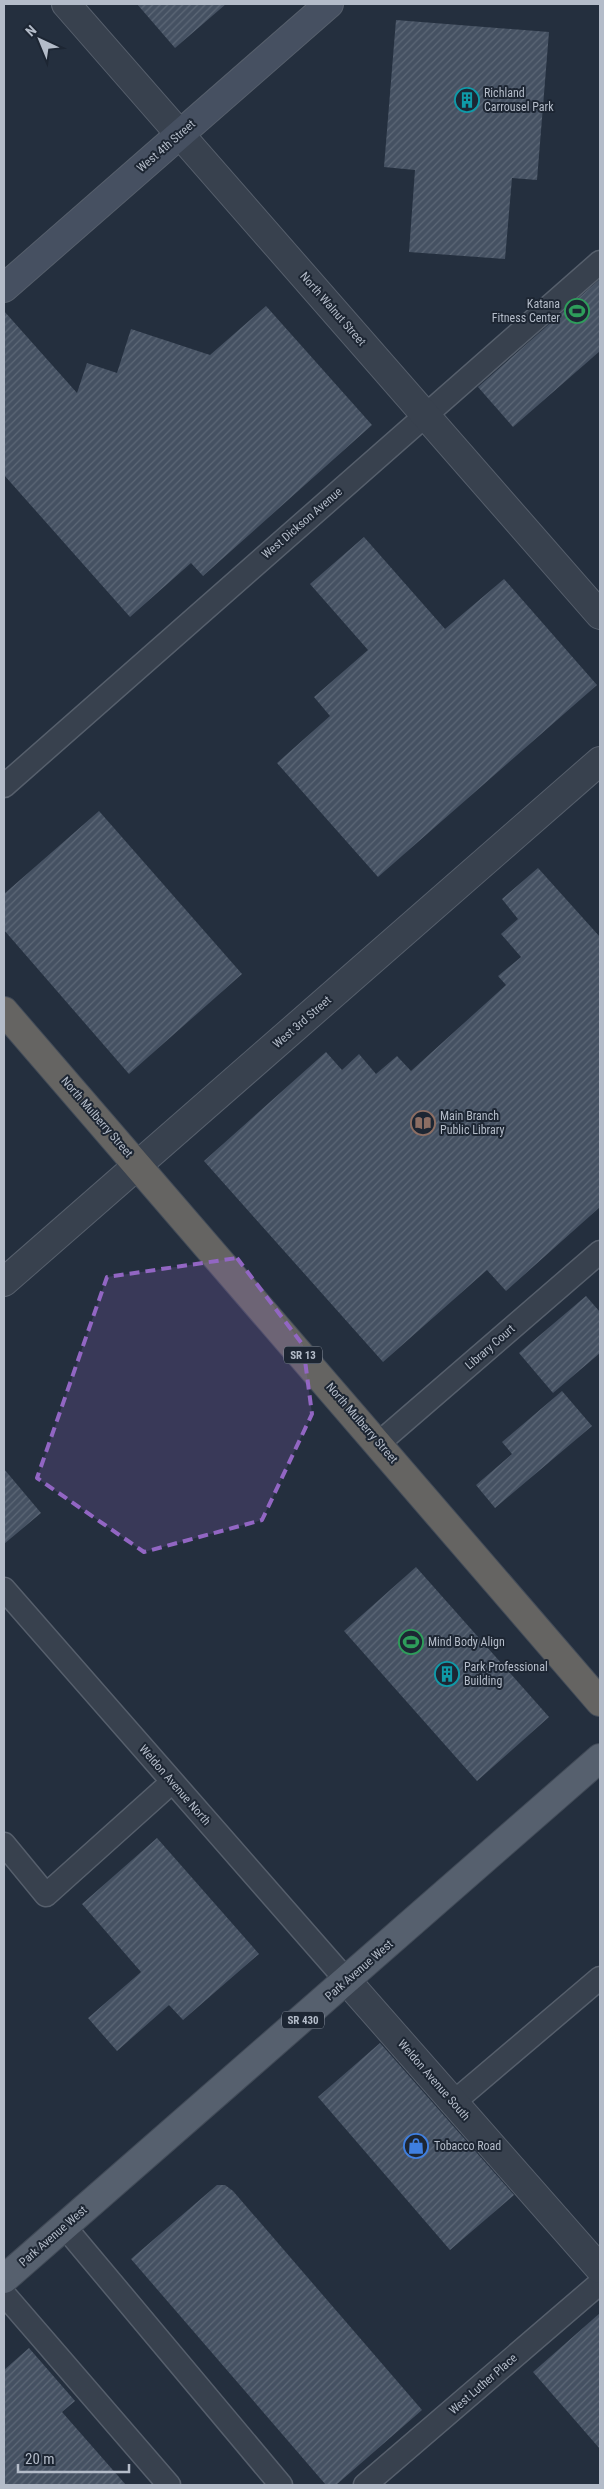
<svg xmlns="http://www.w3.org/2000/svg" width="604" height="2489" viewBox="0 0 604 2489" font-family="'Roboto Condensed',sans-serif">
  <defs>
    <pattern id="building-hatch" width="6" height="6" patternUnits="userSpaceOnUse" patternTransform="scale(1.25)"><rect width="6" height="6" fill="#455162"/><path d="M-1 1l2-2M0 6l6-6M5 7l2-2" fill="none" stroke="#5d6877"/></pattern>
  </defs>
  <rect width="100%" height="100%" fill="#242f3e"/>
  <g fill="url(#building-hatch)">
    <path d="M137,4H226L175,48Z"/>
    <path d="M396,20L549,32L537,180L512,178L505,259L409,252L415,170L384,167Z"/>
    <path d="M600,279V351L513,427L478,387Z"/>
    <path d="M266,306L372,425L203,576L191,563L130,617L4,475V311L77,393L87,363L117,373L131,329L210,355Z"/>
    <path d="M364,537L445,629L504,579L597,685L378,877L277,763L330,716L314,697L368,650L310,584Z"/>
    <path d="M99,811L242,974L129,1074L4,930V894Z"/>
    <path d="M538,868L600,937V1207L506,1291L487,1270L383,1362L204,1161L326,1052L342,1070L359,1054L376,1074L397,1056L411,1071L506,985L498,976L521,957L501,934L518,919L502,899Z"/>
    <path d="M586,1296L600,1312V1353L553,1393L519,1353Z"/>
    <path d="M562,1391L592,1426L495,1508L476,1485L512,1454L502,1442Z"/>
    <path d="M4,1469L41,1513L4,1544Z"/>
    <path d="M416,1567L549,1717L477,1781L344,1631Z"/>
    <path d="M157,1838L259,1954L183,2020L169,2005L117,2051L88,2018L141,1972L82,1904Z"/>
    <path d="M380,2043L514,2195L450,2250L318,2097Z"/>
    <path d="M217,2185H225L233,2191L422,2410L336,2485H326L131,2259Z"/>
    <path d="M600,2313V2449L533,2372Z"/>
    <path d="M29,2348L75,2401L62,2412L126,2485H4V2370Z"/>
  </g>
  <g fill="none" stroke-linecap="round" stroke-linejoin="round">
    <defs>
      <g id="service">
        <path d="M4,786L600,262"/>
        <path d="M379,1443L600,1252"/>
        <path d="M4,1589L347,1981"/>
        <path d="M4,1844L46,1895L172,1782"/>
        <path d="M454,2102L600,1978"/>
        <path d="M64,2226L281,2485"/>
        <path d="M4,2294L169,2485"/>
        <path d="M365,2485L600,2283"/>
      </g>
      <path id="minor" d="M347,1981L600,2269"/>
      <g id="tertiary">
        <path d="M66,4L600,615"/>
        <path d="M4,1282L600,761"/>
      </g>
      <path id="secondary" d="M4,288L329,4"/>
      <path id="primary" d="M4,2279L600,1758"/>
      <path id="trunk" d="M4,1011L600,1702"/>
    </defs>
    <use href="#service" stroke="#565f6c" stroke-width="25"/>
    <use href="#minor" stroke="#565f6c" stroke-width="30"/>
    <use href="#tertiary" stroke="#565f6c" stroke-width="30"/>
    <use href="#secondary" stroke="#565f6c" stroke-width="30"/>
    <use href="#primary" stroke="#414a57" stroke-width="30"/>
    <use href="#trunk" stroke="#434c59" stroke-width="30"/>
    <use href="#service" stroke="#38414e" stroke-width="22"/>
    <use href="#minor" stroke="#38414e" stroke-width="28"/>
    <use href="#tertiary" stroke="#38414e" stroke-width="28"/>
    <use href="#secondary" stroke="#465061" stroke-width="28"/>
    <use href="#primary" stroke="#56606e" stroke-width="28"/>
    <use href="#trunk" stroke="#656462" stroke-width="28"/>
  </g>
  <path fill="#9266c3" fill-opacity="0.2" stroke="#9266c3" stroke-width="4" stroke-dasharray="10 6" stroke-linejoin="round" d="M237,1258L303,1345L312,1414L262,1520L144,1552L37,1478L107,1277Z"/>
  <defs>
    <symbol id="building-ring" viewBox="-11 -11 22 22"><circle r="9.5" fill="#1d2633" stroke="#0f9aa8" stroke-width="1.5"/><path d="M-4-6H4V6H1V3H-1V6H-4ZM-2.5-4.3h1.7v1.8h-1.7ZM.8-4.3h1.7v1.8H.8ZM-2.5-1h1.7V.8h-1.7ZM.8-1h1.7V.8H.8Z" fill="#0f9aa8"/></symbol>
    <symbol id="stadium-ring" viewBox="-11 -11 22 22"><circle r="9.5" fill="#1d2633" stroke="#2e9e5b" stroke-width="1.5"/><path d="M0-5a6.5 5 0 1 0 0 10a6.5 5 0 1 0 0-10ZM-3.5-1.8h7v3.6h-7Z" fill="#2e9e5b"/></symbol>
    <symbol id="library-ring" viewBox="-11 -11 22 22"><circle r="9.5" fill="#1d2633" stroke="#8d6e63" stroke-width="1.5"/><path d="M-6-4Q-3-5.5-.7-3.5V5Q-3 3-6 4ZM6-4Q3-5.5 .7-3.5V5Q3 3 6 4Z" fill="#8d6e63"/></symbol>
    <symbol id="shop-ring" viewBox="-11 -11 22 22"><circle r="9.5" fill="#1d2633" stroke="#3f7fe0" stroke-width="1.5"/><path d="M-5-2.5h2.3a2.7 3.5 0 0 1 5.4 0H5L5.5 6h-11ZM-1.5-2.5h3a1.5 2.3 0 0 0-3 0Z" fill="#3f7fe0"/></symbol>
  </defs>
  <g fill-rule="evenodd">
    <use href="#building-ring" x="453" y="86" width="28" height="28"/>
    <use href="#stadium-ring" x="563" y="297" width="28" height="28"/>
    <use href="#library-ring" x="409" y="1109" width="28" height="28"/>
    <use href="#stadium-ring" x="397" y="1628" width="28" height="28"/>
    <use href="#building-ring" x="433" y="1660" width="28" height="28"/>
    <use href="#shop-ring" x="402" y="2132" width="28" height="28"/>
  </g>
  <g text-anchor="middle" stroke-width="4" stroke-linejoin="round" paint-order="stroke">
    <g fill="#1d2633" stroke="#878f9c" stroke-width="1">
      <rect x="284" y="1346.5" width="38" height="17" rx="4"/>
      <rect x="282" y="2011.5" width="42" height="17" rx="4"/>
    </g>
    <g font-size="11" font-weight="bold" fill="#b4bcc9">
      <text x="303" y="1359">SR 13</text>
      <text x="303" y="2024">SR 430</text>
    </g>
    <g font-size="12" fill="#b4bcc9" stroke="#1d2633" text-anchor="start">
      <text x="484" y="97">Richland<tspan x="484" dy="14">Carrousel Park</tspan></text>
      <text x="560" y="308" text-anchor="end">Katana<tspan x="560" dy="14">Fitness Center</tspan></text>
      <text x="440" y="1120">Main Branch<tspan x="440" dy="14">Public Library</tspan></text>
      <text x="428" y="1646">Mind Body Align</text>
      <text x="464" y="1671">Park Professional<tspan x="464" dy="14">Building</tspan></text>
      <text x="434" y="2150">Tobacco Road</text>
    </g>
    <g font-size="12" fill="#b4bcc9" stroke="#1d2633">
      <text transform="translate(166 146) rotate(-41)" y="4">West 4th Street</text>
      <text transform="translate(333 309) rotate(49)" y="4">North Walnut Street</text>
      <text transform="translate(302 523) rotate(-41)" y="4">West Dickson Avenue</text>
      <text transform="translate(302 1022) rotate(-41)" y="4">West 3rd Street</text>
      <text transform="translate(97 1117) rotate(49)" y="4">North Mulberry Street</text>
      <text transform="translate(490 1347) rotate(-41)" y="4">Library Court</text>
      <text transform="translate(362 1423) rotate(49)" y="4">North Mulberry Street</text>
      <text transform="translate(175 1785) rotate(49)" y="4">Weldon Avenue North</text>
      <text transform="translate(359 1970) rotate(-41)" y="4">Park Avenue West</text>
      <text transform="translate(434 2080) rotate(49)" y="4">Weldon Avenue South</text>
      <text transform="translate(53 2236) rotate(-41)" y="4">Park Avenue West</text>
      <text transform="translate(483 2384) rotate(-41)" y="4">West Luther Place</text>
    </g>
  </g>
  <rect width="604" height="2489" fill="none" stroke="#b4bcc9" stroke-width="10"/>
  <g transform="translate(40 40) rotate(316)" stroke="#1d2633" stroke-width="4" paint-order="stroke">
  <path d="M0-4L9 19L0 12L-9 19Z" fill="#b4bcc9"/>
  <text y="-8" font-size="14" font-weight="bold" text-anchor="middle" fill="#b4bcc9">N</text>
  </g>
  <path d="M18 2464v8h111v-8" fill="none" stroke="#b4bcc9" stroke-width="2.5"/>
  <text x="25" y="2464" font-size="15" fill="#b4bcc9" stroke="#1d2633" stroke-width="4" paint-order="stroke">20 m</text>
</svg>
